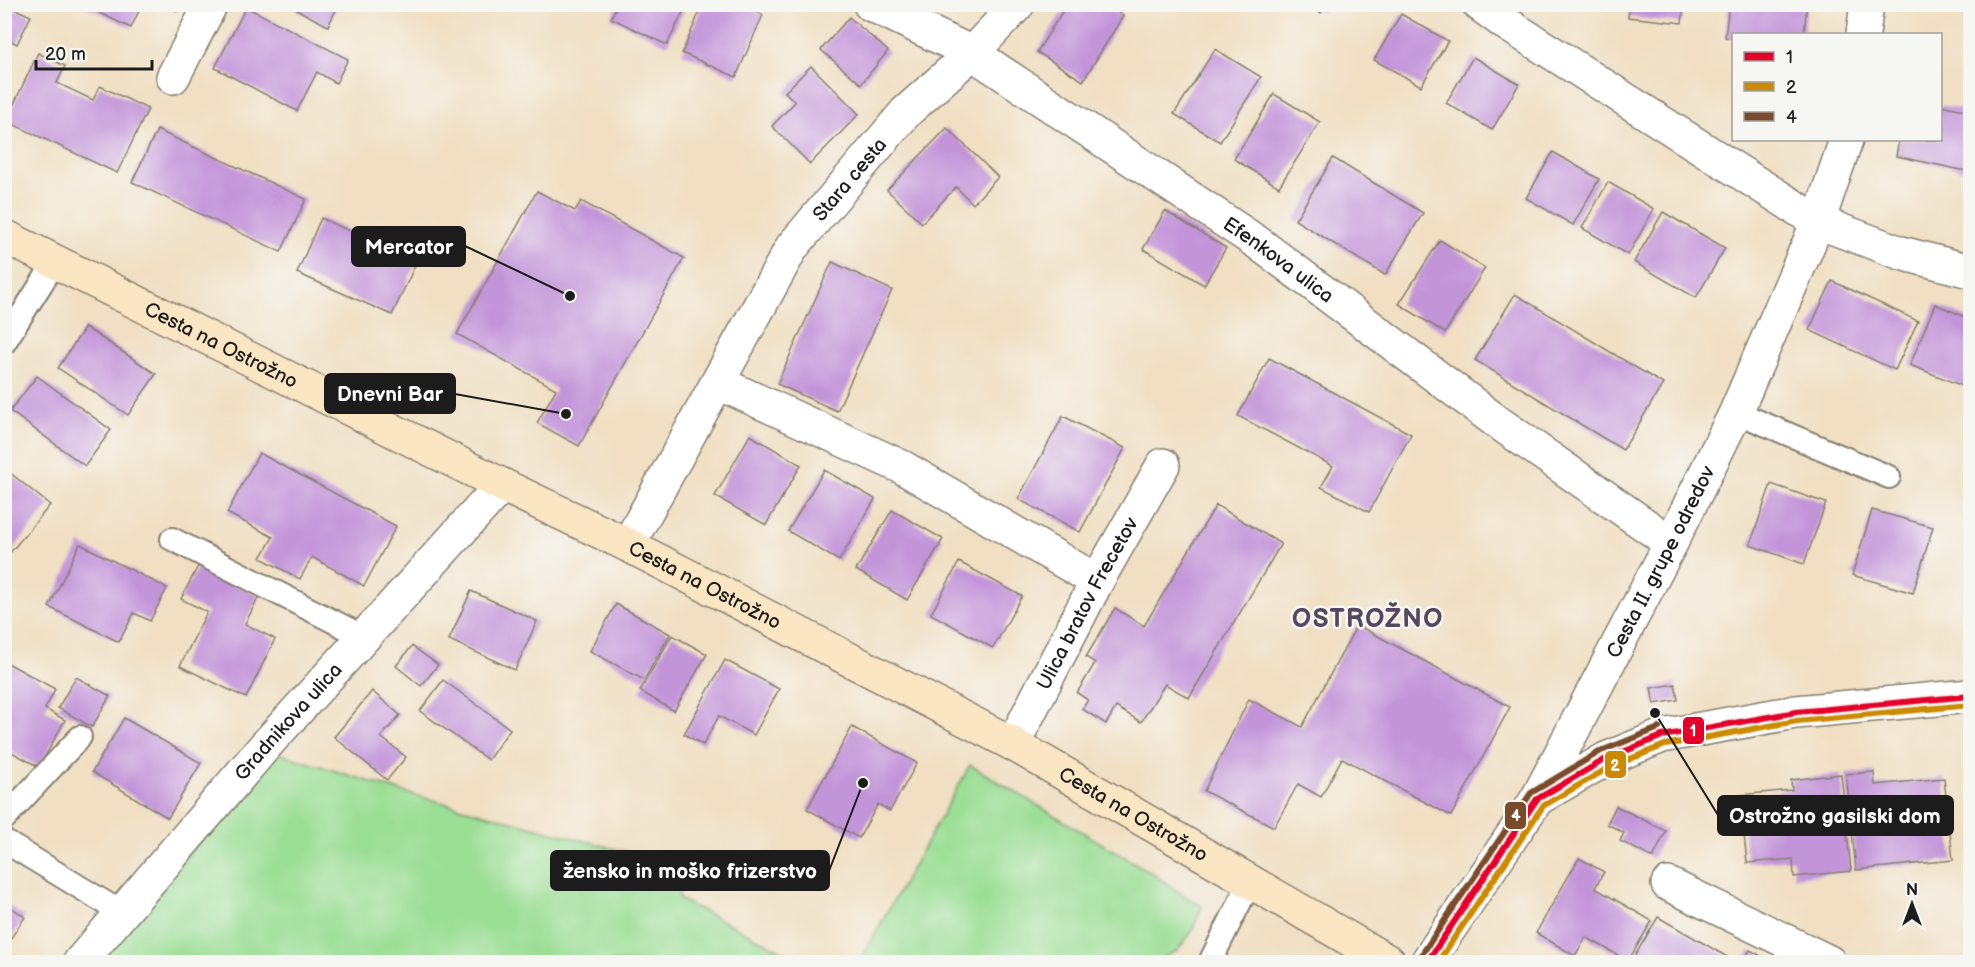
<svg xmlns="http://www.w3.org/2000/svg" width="1975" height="967" viewBox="0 0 1975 967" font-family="'Balsamiq Sans',sans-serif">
  <rect width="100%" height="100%" fill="#f6f6f2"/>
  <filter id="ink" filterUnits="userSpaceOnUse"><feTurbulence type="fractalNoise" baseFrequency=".0167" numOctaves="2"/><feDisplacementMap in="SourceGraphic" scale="12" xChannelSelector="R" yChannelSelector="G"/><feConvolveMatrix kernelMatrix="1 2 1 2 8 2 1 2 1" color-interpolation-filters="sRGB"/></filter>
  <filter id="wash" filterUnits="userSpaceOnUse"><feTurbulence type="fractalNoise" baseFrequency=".008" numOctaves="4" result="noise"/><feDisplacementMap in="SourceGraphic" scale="24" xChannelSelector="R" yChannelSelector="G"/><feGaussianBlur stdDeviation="1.35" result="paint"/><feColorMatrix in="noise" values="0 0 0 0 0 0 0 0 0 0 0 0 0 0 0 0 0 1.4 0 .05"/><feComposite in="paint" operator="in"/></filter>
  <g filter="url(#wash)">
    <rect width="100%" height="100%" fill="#f0dfc2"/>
    <g fill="#9bde95" stroke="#5c7d58" stroke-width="1.5">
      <path d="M278,753L403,792L679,866V899L804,962H94Z"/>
      <path d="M970,765L1153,874L1189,899L1202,906L1191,933L1177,951L1154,962H859Z"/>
    </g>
    <g id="blocks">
      <g fill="#c295d9">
        <path d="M4,4L31,16L17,44L4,37Z"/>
        <path d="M81,4H142L131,28Z"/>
        <path d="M164,4H180L177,11Z"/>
        <path d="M286,4H339L328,26Z"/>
        <path d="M618,4H687L667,45L611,18Z"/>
        <path d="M703,4H739L763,15L736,77L682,53Z"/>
        <path d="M1067,4H1105L1123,16L1083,81L1037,52Z"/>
        <path d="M1308,4H1327L1321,13Z"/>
        <path d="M1630,4H1684L1682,23L1628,17Z"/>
        <path d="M1729,4H1807L1804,34H1734V38L1725,37Z"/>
        <path d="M246,7L348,59L336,83L317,72L297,111L215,68Z"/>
        <path d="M1401,14L1448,41L1421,86L1374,60Z"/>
        <path d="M849,17L888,51L861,84L821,50Z"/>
        <path d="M1215,49L1261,77L1220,142L1174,114Z"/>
        <path d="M38,53L65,66L57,83L93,100L100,86L148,109L117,173L6,121Z"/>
        <path d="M1473,57L1519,84L1492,130L1446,103Z"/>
        <path d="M811,66L859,114L810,164L772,126L795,102L785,92Z"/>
        <path d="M1274,94L1320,122L1279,187L1234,159Z"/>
        <path d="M1940,105L1970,111V152L1966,171L1896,156L1899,140H1940Z"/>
        <path d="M947,128L998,177L973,204L956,187L922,223L887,190Z"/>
        <path d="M157,130L306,199L281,252L132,182Z"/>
        <path d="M1553,152L1599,179L1573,225L1526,198Z"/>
        <path d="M1333,158L1423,213L1385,275L1295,220Z"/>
        <path d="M1608,182L1654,209L1628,255L1582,228Z"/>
        <path d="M537,191L575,211L581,201L684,258L579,446L537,423L556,389L457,334Z"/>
        <path d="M1165,211L1226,248L1204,285L1143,249Z"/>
        <path d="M1663,212L1725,248L1696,298L1634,262Z"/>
        <path d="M321,218L417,261L392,315L297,273Z"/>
        <path d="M1440,240L1485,268L1445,333L1399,304Z"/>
        <path d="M832,262L892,290L837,411L777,384Z"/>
        <path d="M1832,281L1918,321L1895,370L1809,330Z"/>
        <path d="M1515,294L1663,384L1623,450L1475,360Z"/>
        <path d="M1935,304L1970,319V389L1910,365Z"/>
        <path d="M85,327L156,374L128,415L58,368Z"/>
        <path d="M1269,358L1411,434L1369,512L1321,487L1333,466L1238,416Z"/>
        <path d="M37,376L111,430L85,466L10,411Z"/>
        <path d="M1063,416L1125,448L1080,532L1018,499Z"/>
        <path d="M750,435L801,465L766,525L715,496Z"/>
        <path d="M259,453L396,526L364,586L312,557L300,579L261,558L273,537L227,513Z"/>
        <path d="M4,468L50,505L4,560Z"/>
        <path d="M824,470L875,499L839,561L788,531Z"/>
        <path d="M1771,484L1826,503L1804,564L1750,545Z"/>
        <path d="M1216,505L1281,544L1189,698L1165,684L1141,722L1116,707L1106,724L1082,709L1088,700L1077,693L1095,663L1086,657L1115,608L1144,626Z"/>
        <path d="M892,510L943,539L907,600L856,570Z"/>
        <path d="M1872,510L1933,527L1913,593L1852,575Z"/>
        <path d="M80,544L167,588L150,621L134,613L119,642L49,607Z"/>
        <path d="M959,562L1022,596L993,648L931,614Z"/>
        <path d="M198,566L259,596L245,624L275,639L246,698L180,666L207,612L181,599Z"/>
        <path d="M471,591L537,621L515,670L449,640Z"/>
        <path d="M616,604L670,634L644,680L590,651Z"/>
        <path d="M1357,625L1510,707L1451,816L1342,758L1321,797L1298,784L1274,827L1204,791L1249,699L1302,727Z"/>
        <path d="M672,635L707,654L674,711L640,691Z"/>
        <path d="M412,646L438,665L421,686L396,666Z"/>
        <path d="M725,660L779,689L754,735L719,716L703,745L684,734Z"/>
        <path d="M4,661L55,689L45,709L65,720L39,767L4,748Z"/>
        <path d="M76,677L110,696L92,727L58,708Z"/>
        <path d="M443,680L510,729L488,760L420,711Z"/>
        <path d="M1675,684L1678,700L1654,704L1651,688Z"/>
        <path d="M372,691L400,715L381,737L406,757L387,780L334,737Z"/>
        <path d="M124,718L201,763L168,818L92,772Z"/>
        <path d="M852,727L917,763L890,811L878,804L859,838L807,809Z"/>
        <path d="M1874,772L1875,785L1944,778L1953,860L1856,870L1846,774Z"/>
        <path d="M1841,774L1851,871L1794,877L1793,859L1747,863L1740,795L1792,790L1791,780Z"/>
        <path d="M1616,806L1666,831L1653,858L1620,841L1624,833L1607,824Z"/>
        <path d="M1579,858L1604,872L1595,888L1652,921L1628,961L1586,937L1575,956L1536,933Z"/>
        <path d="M5,903L25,917L5,947Z"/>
        <path d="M1658,917L1736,962H1631Z"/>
        <path d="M1750,950L1772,962H1742Z"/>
      </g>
    </g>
  </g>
  <g filter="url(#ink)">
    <use href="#blocks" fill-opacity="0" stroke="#867e6f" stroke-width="1.5"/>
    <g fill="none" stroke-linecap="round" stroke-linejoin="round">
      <defs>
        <g id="lane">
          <path d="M4,343L55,262"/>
          <path d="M1736,412L1889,477"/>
          <path d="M172,539L364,637"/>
          <path d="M4,819L80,737"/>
          <path d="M4,841L122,913"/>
          <path d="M1210,962L1250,882"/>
        </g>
        <g id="street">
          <path id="s1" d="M870,4L972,53L1258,243L1496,421L1671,543"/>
          <path d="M1479,4L1502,21L1818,222L1901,253L1970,271"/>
          <path d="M1863,34L1867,4"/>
          <path d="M173,77L211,4"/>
          <path d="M719,383L902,467L1097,581"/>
          <path id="s2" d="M628,545L792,247L906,112L972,53L1018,4"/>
          <path id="s3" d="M1013,744L1097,581L1163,465"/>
          <path d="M1537,799L1606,759L1662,736L1796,712L1970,696"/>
          <path d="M1668,884L1829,962"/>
          <path id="s4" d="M80,962L266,745L502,485"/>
          <path id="s5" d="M1427,962L1537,799L1671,543L1736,412L1818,222L1846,140"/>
        </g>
        <g id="secondary">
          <path id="s6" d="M4,236L502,485L628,545L1013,744L1389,962"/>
        </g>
      </defs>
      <use href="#lane" stroke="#867e6f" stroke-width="26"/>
      <use href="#street" stroke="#867e6f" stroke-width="36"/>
      <use href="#secondary" stroke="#867e6f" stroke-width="36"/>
      <use href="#lane" stroke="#fff" stroke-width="22"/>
      <use href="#street" stroke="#fff" stroke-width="33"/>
      <use href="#secondary" stroke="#fbe6c4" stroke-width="33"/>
      <defs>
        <path id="bus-1" d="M1427,962L1537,799L1606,759L1662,736L1796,712L1970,696"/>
        <path id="bus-2" d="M1438,962L1543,806L1610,767L1665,745L1797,721L1970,705"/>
        <path id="bus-3" d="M1420,957L1531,793L1601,751L1659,728"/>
      </defs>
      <use href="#bus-1" stroke="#f6f6f2" stroke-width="10"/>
      <use href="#bus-2" stroke="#f6f6f2" stroke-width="10"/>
      <use href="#bus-3" stroke="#f6f6f2" stroke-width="10"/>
      <use href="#bus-1" stroke="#e4002b" stroke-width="6"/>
      <use href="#bus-2" stroke="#cb8a06" stroke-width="6"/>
      <use href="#bus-3" stroke="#7a4b2a" stroke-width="6"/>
    </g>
  </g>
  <g text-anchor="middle" stroke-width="5" stroke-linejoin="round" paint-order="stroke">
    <g font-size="20" fill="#1c1c1c" stroke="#f6f6f2">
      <text dy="7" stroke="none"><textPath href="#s2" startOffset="429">Stara cesta</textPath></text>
      <text dy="7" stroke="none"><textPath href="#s1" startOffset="483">Efenkova ulica</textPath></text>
      <text dy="7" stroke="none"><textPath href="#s6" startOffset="243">Cesta na Ostrožno</textPath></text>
      <text dy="7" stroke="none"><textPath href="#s5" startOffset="464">Cesta II. grupe odredov</textPath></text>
      <text dy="7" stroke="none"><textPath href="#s6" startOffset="783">Cesta na Ostrožno</textPath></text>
      <text dy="7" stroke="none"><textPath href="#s3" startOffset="159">Ulica bratov Frecetov</textPath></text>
      <text dy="7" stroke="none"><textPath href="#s4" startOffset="318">Gradnikova ulica</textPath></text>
      <text dy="7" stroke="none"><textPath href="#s6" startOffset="1269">Cesta na Ostrožno</textPath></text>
    </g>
    <g font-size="26" font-weight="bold" letter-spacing="1.5" fill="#56465e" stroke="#f6f6f2">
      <text x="1368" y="627">OSTROŽNO</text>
    </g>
  </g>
  <path fill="none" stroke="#1c1c1c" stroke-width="2" d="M570 296L465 246M566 414L455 394M1655 713L1718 815M863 783L829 871"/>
  <g fill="#1c1c1c" stroke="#f6f6f2" stroke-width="2">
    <circle cx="570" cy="296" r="6"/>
    <circle cx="566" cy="414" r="6"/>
    <circle cx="1655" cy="713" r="6"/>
    <circle cx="863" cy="783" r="6"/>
  </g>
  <g fill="#1c1c1c" stroke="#1c1c1c" stroke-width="2">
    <rect x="352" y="227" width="113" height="39" rx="6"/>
    <rect x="325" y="374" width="130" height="39" rx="6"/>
    <rect x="1718" y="796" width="235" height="39" rx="6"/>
    <rect x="551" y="851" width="278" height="39" rx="6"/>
  </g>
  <g font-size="21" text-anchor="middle" font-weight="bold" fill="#fff">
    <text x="409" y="254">Mercator</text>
    <text x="390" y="401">Dnevni Bar</text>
    <text x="1835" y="823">Ostrožno gasilski dom</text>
    <text x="690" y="878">žensko in moško frizerstvo</text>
  </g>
  <g stroke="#f6f6f2" stroke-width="2">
    <rect x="1682" y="716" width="23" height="29" rx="6" fill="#e4002b"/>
    <rect x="1604" y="750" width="23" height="29" rx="6" fill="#cb8a06"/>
    <rect x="1504" y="801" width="23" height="29" rx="6" fill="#7a4b2a"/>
  </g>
  <g font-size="16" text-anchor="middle" font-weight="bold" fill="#fff">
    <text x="1693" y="736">1</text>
    <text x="1615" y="771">2</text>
    <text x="1516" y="821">4</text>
  </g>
  <rect width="1975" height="967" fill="none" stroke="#f6f6f2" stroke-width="24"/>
  <rect x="1732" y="33" width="210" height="108" fill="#f6f6f2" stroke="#9f9f9c" stroke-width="1.5"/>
  <rect x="1744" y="52" width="30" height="9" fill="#e4002b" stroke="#9f9f9c" stroke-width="1.5"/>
  <text x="1786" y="63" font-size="18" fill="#1c1c1c">1</text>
  <rect x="1744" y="82" width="30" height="9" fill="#cb8a06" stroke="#9f9f9c" stroke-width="1.5"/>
  <text x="1786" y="93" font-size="18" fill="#1c1c1c">2</text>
  <rect x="1744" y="112" width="30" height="9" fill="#7a4b2a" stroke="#9f9f9c" stroke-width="1.5"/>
  <text x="1786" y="123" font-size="18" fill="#1c1c1c">4</text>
  <g transform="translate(1912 904)" stroke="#f6f6f2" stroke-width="4.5" paint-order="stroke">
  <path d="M0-4.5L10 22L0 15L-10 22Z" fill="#1c1c1c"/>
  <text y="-9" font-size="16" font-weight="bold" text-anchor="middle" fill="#1c1c1c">N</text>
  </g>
  <path d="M36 60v9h116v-9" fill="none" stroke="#1c1c1c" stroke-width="3"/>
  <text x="45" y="60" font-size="18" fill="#1c1c1c" stroke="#f6f6f2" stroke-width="4.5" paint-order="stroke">20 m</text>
</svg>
